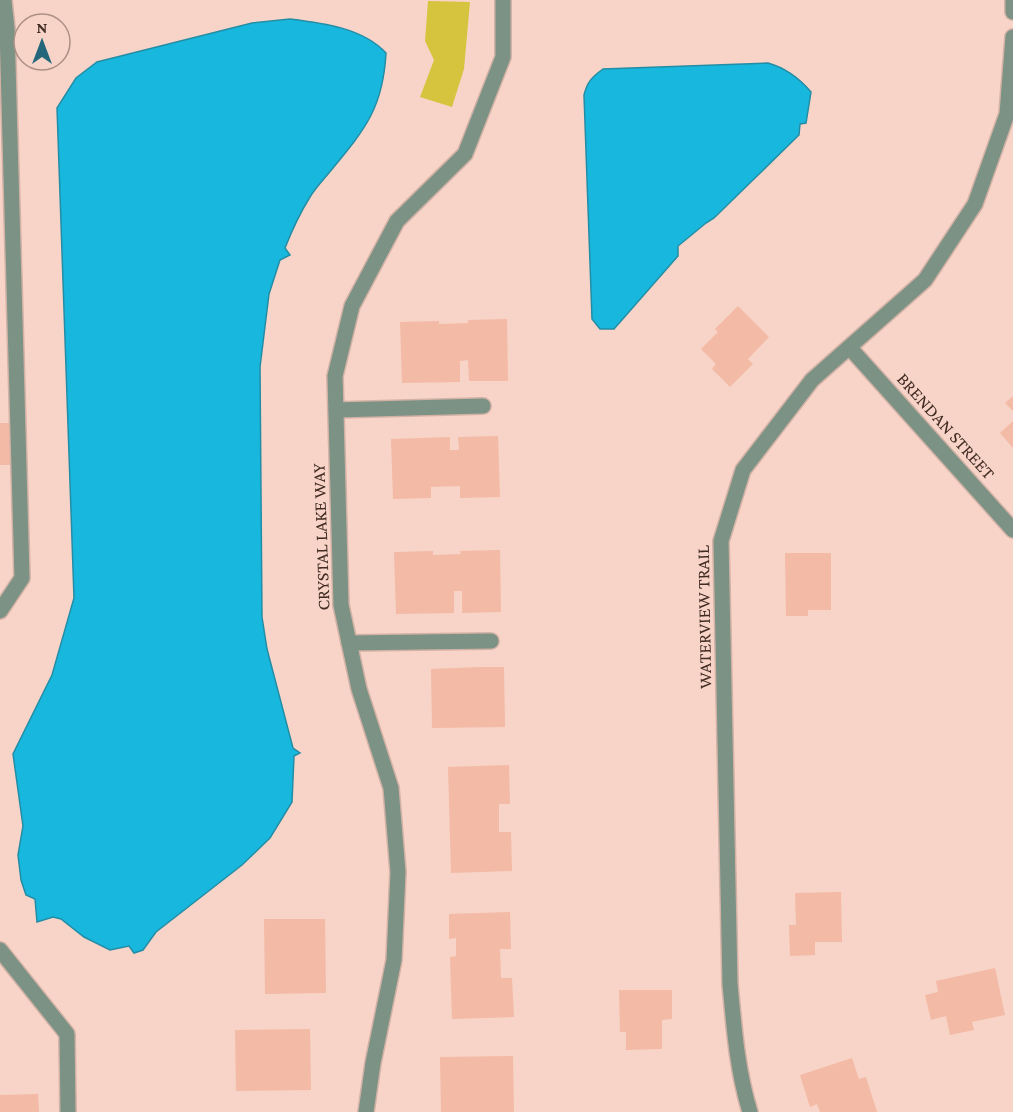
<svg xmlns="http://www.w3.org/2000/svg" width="1013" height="1112" viewBox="0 0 1013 1112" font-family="'Crimson Pro',serif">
  <rect width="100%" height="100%" fill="#f7d4c7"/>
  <path fill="#d7c43e" d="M428,1L470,2L464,69L452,107L420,97L434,60L425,41Z"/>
  <g fill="#18b7de" stroke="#248da6" stroke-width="1.5">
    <path d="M290,19C323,23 363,28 386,53C383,107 366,128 333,168C325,178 316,187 310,197C300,213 292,230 285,248L290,255L280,260L269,294L260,367L262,617L267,649L293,748L300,753L294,756L292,802L270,838L242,865L156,932L143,950L134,953L129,946L110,950L84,937L61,919L53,917L37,922L35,899L26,895L21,880L18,855L23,826L13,754L52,675L74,598L57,108L76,78L97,62L252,23Z"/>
    <path d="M768,63C786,68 799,78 811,92L806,123L800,124L799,135L714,218L706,223L678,246V256L614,329H600L592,319L584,95C587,82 592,77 603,69Z"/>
  </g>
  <g fill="#f3baa5">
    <path d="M738,306L769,337L748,359L753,364L730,387L712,369L716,364L701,349L718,332L715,329Z"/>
    <path d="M507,319L508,381H469L468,360L460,361V382L402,383L400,322L439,321V324L468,323V320Z"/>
    <path d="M1013,396V411L1005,403Z"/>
    <path d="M1013,421V448L1000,433Z"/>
    <path d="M0,423H9L12,465H0Z"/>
    <path d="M498,436L500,497L460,498V486L431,487V498L393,499L391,439L450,437V450H459L458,437Z"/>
    <path d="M500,550L501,612L462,613V591H454V613L396,614L394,552L433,551V555L461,554L460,551Z"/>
    <path d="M785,553H831V610H808V616H786Z"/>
    <path d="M480,667H504L505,727L432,728L431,669Z"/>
    <path d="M509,765L510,804H499V832H511L512,871L451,873L448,767Z"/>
    <path d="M841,892L842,942H815V955L790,956L789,925H796L795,893Z"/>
    <path d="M510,912L511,949H500L501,978H512L514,1017L452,1019L450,957L456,956V938L449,939V914Z"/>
    <path d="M264,919H325L326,993L265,994Z"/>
    <path d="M995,968L1005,1015L972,1022L974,1030L950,1035L946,1016L931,1020L925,995L938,992L936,981Z"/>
    <path d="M619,990H672V1019L662,1020V1049L626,1050V1032H620Z"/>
    <path d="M310,1029L311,1090L236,1091L235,1030Z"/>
    <path d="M513,1056L514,1112H441L440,1057Z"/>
    <path d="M852,1058L859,1079L866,1077L877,1112H820L817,1104L810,1107L800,1075Z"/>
    <path d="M38,1094L39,1112H0V1095Z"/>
  </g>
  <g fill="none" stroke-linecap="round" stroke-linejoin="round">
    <defs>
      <g id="minor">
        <path d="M1013,0V12"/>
        <path d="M850,348L1013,530"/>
        <path d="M336,410L483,406"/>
        <path d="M0,611L22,578L7,28L4,0"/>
        <path d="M349,643L491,641"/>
        <path d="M0,950L67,1034L68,1112"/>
        <path d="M366,1112L373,1063L394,960L398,872L391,788L359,689L341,605L335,376L352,306L397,221L465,154L503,57V0"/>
        <path d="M750,1112C737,1070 734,1027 730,984L721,541L743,470L812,380L925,280L975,204L1007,114L1013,37"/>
      </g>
    </defs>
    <use href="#minor" stroke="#d3b2a6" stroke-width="18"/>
    <use href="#minor" stroke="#7b9285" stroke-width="15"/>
  </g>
  <g text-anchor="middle" stroke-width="4.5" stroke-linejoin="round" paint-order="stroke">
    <g font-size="18" fill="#412b23" stroke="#f7d4c7">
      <text transform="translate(946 426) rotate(48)" y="6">BRENDAN STREET</text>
      <text transform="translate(321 537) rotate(-92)" y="6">CRYSTAL LAKE WAY</text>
      <text transform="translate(704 617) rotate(-91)" y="6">WATERVIEW TRAIL</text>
    </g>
  </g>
  <g transform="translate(42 42)"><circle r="28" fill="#f7d4c7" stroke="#ae9085" stroke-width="1.5"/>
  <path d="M0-4.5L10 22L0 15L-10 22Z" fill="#25677a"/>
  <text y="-9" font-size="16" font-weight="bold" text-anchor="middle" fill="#412b23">N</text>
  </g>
</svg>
